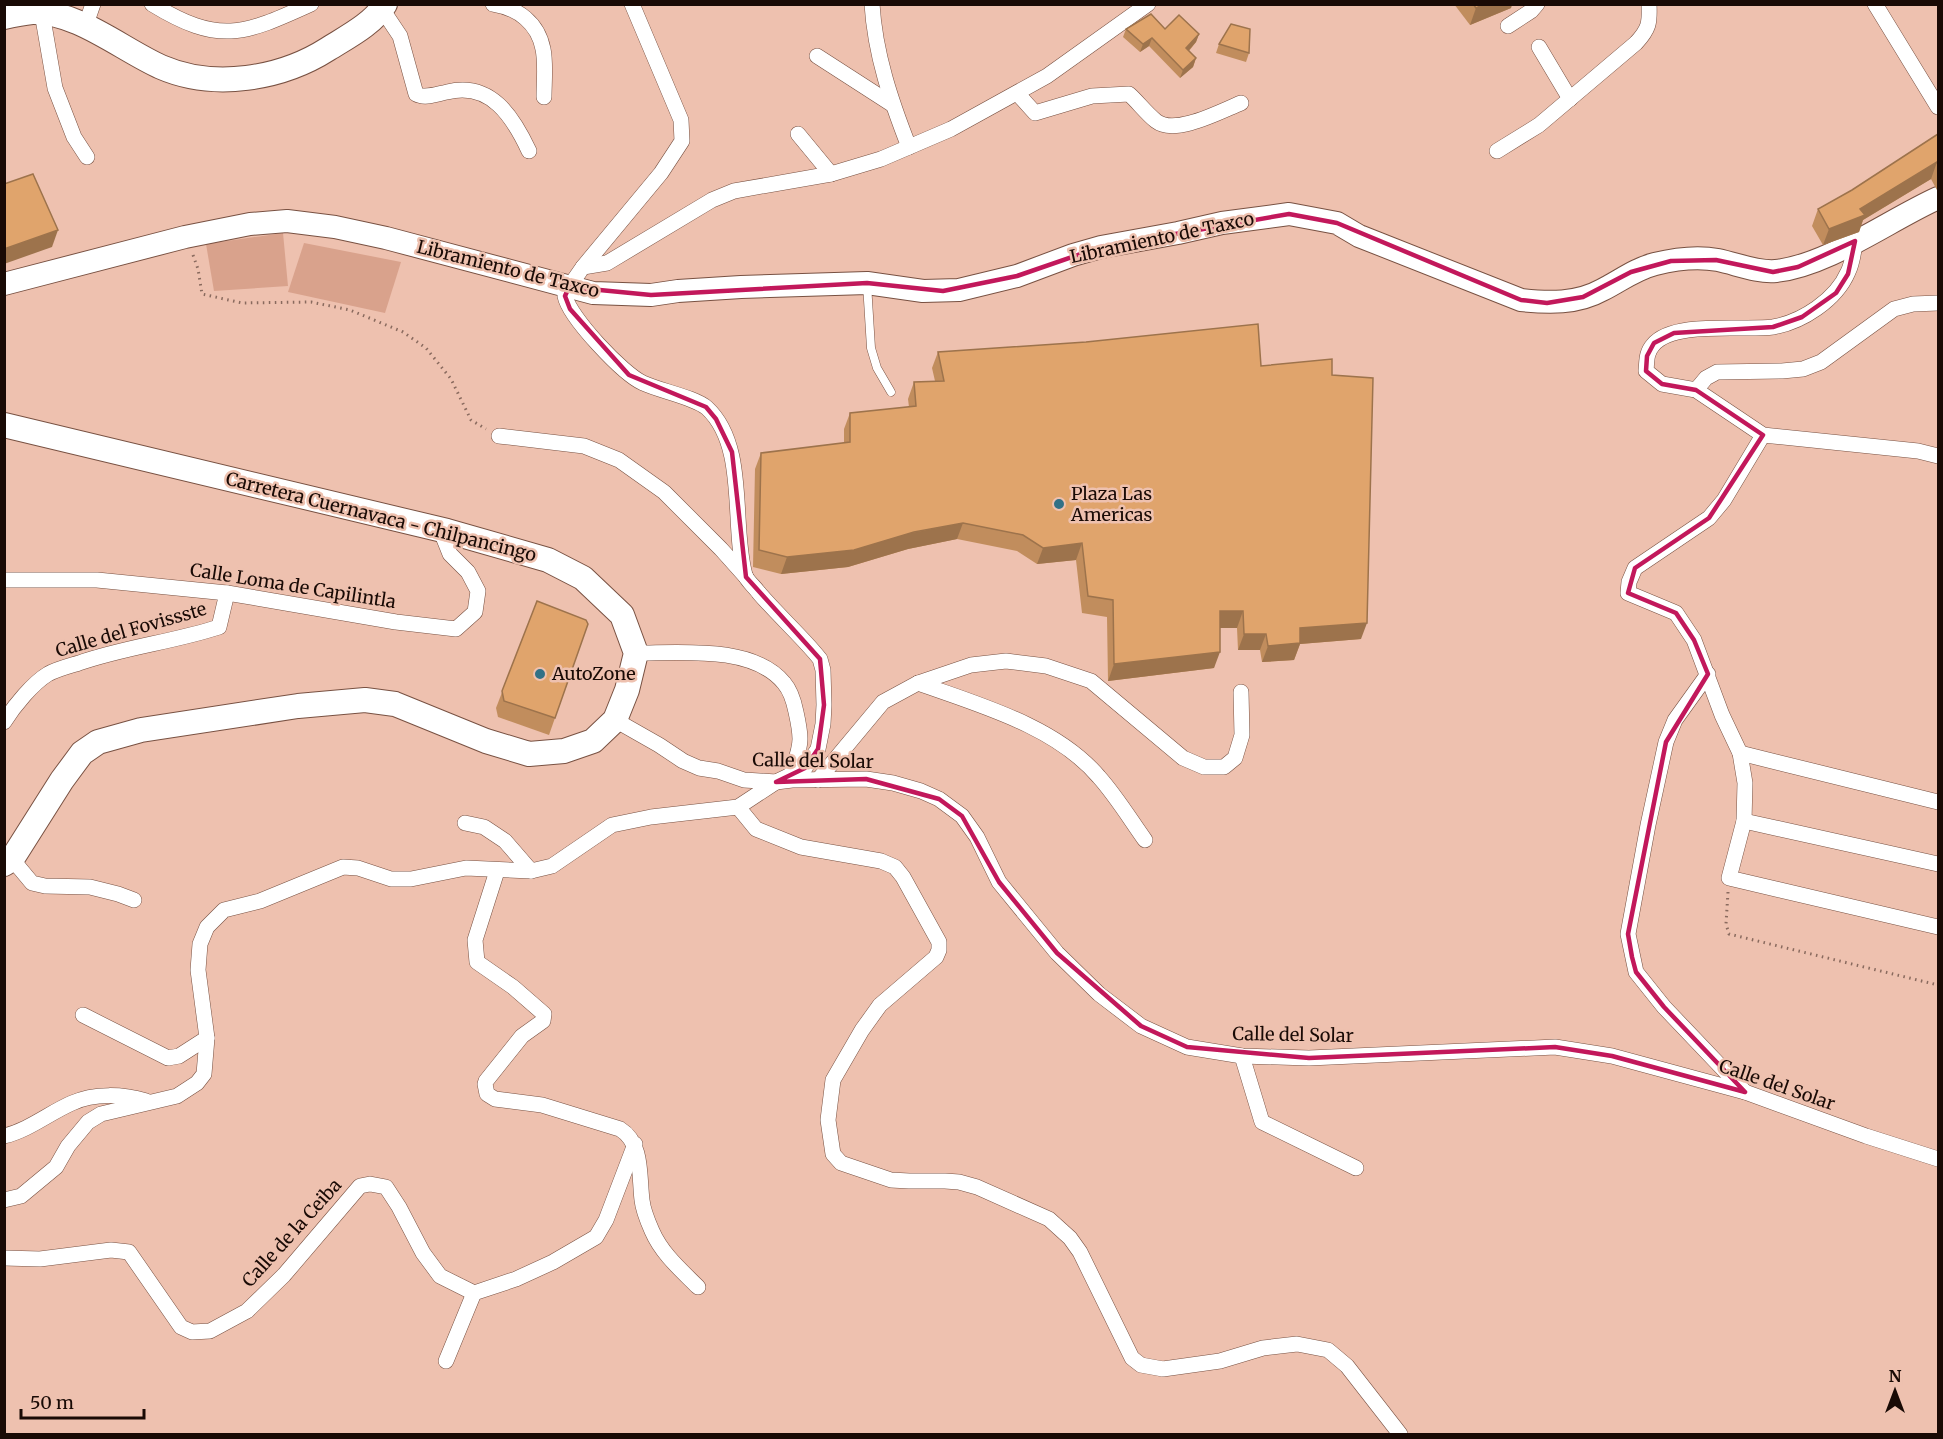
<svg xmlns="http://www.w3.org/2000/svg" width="1943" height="1439" viewBox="0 0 1943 1439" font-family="Merriweather,serif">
  <rect width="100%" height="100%" fill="#eec1af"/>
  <g fill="#d9a28c">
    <path d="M283,233L288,286L214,291L206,244Z"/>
    <path d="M304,243L401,262L385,313L288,292Z"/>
  </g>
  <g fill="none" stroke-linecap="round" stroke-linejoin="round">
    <defs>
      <path id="service" d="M867,284L871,348L877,368L891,392"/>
      <g id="minor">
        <path d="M152,4C219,45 243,35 311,4"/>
        <path d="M493,4C518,8 538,23 543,49C546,63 544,83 544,97"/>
        <path d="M872,4C875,54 891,101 909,147"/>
        <path d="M1875,4L1938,107"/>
        <path d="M39,7L42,13L55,88L74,137L87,157"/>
        <path d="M382,9L400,36L416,94C425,99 437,94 447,92C491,81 513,117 529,151"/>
        <path d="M1508,26L1531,11L1537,4"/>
        <path d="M85,27L93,4"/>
        <path d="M1539,47L1570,99"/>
        <path d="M817,56L893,105"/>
        <path d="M1017,93L1035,113L1092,96L1129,94C1138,102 1146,113 1156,121C1175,136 1221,111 1241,103"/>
        <path d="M798,134L831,174"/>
        <path d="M1497,151L1539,125L1636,43C1649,29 1650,23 1649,4"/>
        <path d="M1855,241C1854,251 1853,262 1848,272C1836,300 1802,322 1773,327C1744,331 1673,320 1653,345C1646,353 1647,361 1646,371L1662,384L1696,390L1763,435L1918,451L1938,456"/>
        <path d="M583,267L661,173L682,141L681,120L632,4"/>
        <path d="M1696,390L1706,378L1717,372L1782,371L1803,369L1821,362L1894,309L1913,304L1938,303"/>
        <path d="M1763,435L1724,500L1709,518L1635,568L1629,582L1628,593L1676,613L1694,640L1722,715L1740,753L1745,783L1744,821L1729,878L1938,927"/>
        <path d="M499,436L584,446L619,460L664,492L721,549L746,577"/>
        <path d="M4,580H97L227,593L396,622L456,629L475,612L478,591L468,572L450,554L440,529"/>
        <path d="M636,653C680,653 753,645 784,683C791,691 794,702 796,712C798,721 800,730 800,739C800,751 794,764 791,775"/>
        <path d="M1708,674L1675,720L1666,742L1648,825L1628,934L1636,972L1664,1007L1745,1092"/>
        <path d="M918,683C979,705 1056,726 1099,777C1116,796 1130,819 1145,840"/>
        <path d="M615,720L659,745L683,761L699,768L718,771L744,780L776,782L792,780L866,779L893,783L921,791L939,799L962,816L977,837L999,882L1057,953L1099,994L1141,1026L1187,1047L1242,1056L1309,1058L1555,1047L1612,1056L1745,1092L1866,1136L1938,1159"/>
        <path d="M4,722C14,706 33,683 48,674C57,669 69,666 79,663C125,647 173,642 219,627L227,593"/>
        <path d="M1740,753L1938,802"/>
        <path d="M818,780L883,702L918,683L971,665L1006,661L1046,666L1091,681L1183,758L1204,767H1224L1235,758L1242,735L1241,692"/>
        <path d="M738,807L756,829L801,847L881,861L895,867L903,877L939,942V950L936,957L880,1005L862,1030L833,1080L828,1120L833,1154L841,1163L891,1180L909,1181H945L959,1182L977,1187L1049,1219L1070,1238L1080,1252L1132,1358L1141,1365L1163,1369L1220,1361L1263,1348L1297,1344L1328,1350L1347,1366L1400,1434"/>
        <path d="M1744,821L1938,864"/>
        <path d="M465,823L484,827L505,841L531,871"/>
        <path d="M12,859L32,883L45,886L90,887L118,894L134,900"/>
        <path d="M497,871L475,940L477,962L513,987L544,1014L543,1021L522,1036L486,1081L485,1084L487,1094L495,1099L542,1105L620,1129C643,1143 639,1176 642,1200C643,1210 648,1222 652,1231C662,1254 681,1270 698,1287"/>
        <path d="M83,1015L168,1058L179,1056L207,1038"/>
        <path d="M1242,1056L1262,1122L1356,1168"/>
        <path d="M4,1136C29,1130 49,1113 72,1103C94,1093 123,1094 146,1101"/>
        <path d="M4,1200L21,1196L56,1167L68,1146L88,1122L101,1114L177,1096L197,1083L204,1074L207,1038L198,970L200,944L207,927L224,910L260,901L343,867L358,868L391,879H411L466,868L531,871L552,866L612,825L651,817L738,807L776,782L805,768L818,749L823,724L824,705L823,670L820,659L815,653C797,632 777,614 759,593C755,587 747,581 745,575C731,525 748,446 707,408C694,397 660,391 643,383C623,374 569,317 565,296L569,287L583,267L607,263L712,200L734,191L831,174L881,159L951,129L1047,76L1148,4"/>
        <path d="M4,1258L40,1259L111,1250L129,1252L181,1327L192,1332L210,1331L247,1311L284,1275L360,1186L370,1184L386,1187L399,1207L423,1253L440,1276L474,1293L516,1279L553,1262L596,1237L606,1220L635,1144"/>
        <path d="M446,1361L474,1293"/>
      </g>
      <path id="secondary" d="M4,284L185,237L250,224L287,221L335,227L386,238L593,293L651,295L678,291L741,287L867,283L923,291L959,290L1017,276L1073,255L1101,247L1178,233L1222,223L1289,214L1337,223L1359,236L1521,300C1548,303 1577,304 1602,290C1620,281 1635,269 1655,264C1675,259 1697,256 1718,260C1737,264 1758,273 1776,271C1829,265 1889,220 1938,198"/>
      <g id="primary">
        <path d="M4,17C13,15 23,13 32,12C77,11 121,49 161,67C214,90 281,79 328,49C347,37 373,24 385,4"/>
        <path d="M4,425L447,531L548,560L583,578L622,615L636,653L627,690L615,720L593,741L564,751L529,754L486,741L395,704L365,700L298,706L141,730L98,742L82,753L62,780L12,859L4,864"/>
      </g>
    </defs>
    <use href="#service" stroke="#785142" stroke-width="9"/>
    <use href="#minor" stroke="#785142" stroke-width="16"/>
    <use href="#secondary" stroke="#785142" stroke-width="24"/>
    <use href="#primary" stroke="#785142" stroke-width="26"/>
    <g stroke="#896a5e" stroke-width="3" stroke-dasharray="1.5 4.5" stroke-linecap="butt">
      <path d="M193,255L198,269L202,294L242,303L311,302L350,310L403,332L426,348L451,379L471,420L486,429"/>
      <path d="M1728,892L1726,924L1729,934L1938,985"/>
    </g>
    <use href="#service" stroke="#fff" stroke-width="8"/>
    <use href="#minor" stroke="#fff" stroke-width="15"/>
    <use href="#secondary" stroke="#fff" stroke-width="22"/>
    <use href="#primary" stroke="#fff" stroke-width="24"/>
  </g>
  <g fill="#c18d5d">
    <path d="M1454,4H1512L1511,8L1470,25Z"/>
    <path d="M1126,29H1165L1199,34L1196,42L1189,51L1196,58L1193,67L1180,78L1149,46L1140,52L1123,37Z"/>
    <path d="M1219,44L1249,53L1246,62L1216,53Z"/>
    <path d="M1938,134V192L1931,179L1863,220L1859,232L1823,245L1812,226L1818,209L1852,190Z"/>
    <path d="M938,352L1261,366L1332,375L1361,639L1300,644L1294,660L1262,662L1260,650H1238L1237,628H1220L1214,668L1108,681L1107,617L1082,613L1076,560L1037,564L1017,551L957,539L908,549L848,567L781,574L753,567L755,469L761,453L844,443V429L850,413L909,407L908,399L914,382L935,381L932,368Z"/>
    <path d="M537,601L588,624L549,735L498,717L496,708Z"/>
  </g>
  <g fill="#9d734c">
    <path d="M1485,4H1512L1511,8L1470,25L1476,8Z"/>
    <path d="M1199,34L1196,42L1183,57L1186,48Z"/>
    <path d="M1152,38L1149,46L1140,52L1143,44Z"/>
    <path d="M1196,58L1193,67L1180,78L1183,70Z"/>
    <path d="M1937,162L1931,179L1863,220L1859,232L1823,245L1829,229L1860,209Z"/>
    <path d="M58,230L52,247L4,264V249Z"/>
    <path d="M963,523L957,539L908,549L848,567L781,574L787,557Z"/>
    <path d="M1082,543L1076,560L1037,564L1043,548Z"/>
    <path d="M1220,611H1243L1237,628H1214Z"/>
    <path d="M1367,623L1361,639L1300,644L1294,660L1262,662L1268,646L1300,628Z"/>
    <path d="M1244,634H1266L1260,650H1238Z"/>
    <path d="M1220,652L1214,668L1108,681L1114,664Z"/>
  </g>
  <g fill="#e0a46c" stroke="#9d734c" stroke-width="1.5">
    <path d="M1473,4H1485L1476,8Z"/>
    <path d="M1151,14L1165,29L1179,15L1199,34L1186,48L1196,58L1183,70L1152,38L1143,44L1126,29Z"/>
    <path d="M1231,24L1250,29L1249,53L1219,44Z"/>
    <path d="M1938,134V165L1937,162L1860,209L1865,215L1829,229L1818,209L1852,190Z"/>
    <path d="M33,174L58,230L4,249V184Z"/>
    <path d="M1258,324L1261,366L1332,359V375L1373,378L1367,623L1300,628V643L1268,646L1266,634H1244L1243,611H1220V652L1114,664L1113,600L1088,596L1082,543L1043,548L1023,535L963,523L914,532L854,550L787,557L759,550L761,453L850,442V413L916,406L914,382L944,381L938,352L1086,342Z"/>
    <path d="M537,601L586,620L588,624L555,718L504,701L502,691Z"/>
  </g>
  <path fill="none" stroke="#c2185b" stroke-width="4.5" stroke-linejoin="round" d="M1289,214L1337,223L1521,300L1547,303L1583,297L1631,272L1671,261L1716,260L1773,272L1798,267L1855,241L1848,274L1836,293L1802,317L1773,327L1674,333L1654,343L1647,356L1646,371L1662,384L1696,390L1763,435L1709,518L1635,568L1628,593L1676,613L1694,640L1708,674L1666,742L1628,934L1632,957L1636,972L1664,1007L1745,1092L1612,1056L1555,1047L1309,1058L1187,1047L1141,1026L1057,953L999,882L962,816L939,799L866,779L776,782L805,768L818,749L824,705L820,659L746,577L732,452L716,419L706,407L629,375L570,309L565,296L569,287L651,295L867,283L943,291L1017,276L1101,247Z"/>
  <g fill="#327186" stroke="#eec1af" stroke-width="2">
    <circle cx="1059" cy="504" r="6"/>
    <circle cx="540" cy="674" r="6"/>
  </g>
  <g text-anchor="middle" stroke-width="5" stroke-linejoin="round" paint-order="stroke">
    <g font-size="18" fill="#190a05" stroke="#eec1af">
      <text transform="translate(1162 238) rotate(-12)" y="6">Libramiento de Taxco</text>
      <text transform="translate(508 269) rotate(14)" y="6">Libramiento de Taxco</text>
      <text transform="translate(381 517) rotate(14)" y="6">Carretera Cuernavaca - Chilpancingo</text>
      <text transform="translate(293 586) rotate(9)" y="6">Calle Loma de Capilintla</text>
      <text transform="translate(131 630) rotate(-16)" y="6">Calle del Fovissste</text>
      <text transform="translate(813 761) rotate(1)" y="6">Calle del Solar</text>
      <text transform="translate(1293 1035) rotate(1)" y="6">Calle del Solar</text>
      <text transform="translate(1777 1085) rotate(19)" y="6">Calle del Solar</text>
      <text transform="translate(292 1233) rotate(-48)" y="6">Calle de la Ceiba</text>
    </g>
    <g font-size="18" fill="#190a05" stroke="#eec1af" text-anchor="start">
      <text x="1071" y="500">Plaza Las<tspan x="1071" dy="21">Americas</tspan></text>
      <text x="552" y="680">AutoZone</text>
    </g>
  </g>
  <rect width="1943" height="1439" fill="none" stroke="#190a05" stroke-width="12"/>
  <g transform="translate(1895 1391)" stroke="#eec1af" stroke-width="4.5" paint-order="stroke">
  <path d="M0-4.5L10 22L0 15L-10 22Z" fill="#190a05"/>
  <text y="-9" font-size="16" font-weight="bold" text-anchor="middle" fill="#190a05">N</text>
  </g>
  <path d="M21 1409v9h123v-9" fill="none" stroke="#190a05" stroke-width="3"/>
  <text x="30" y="1409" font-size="18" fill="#190a05" stroke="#eec1af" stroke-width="4.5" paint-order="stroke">50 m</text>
</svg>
